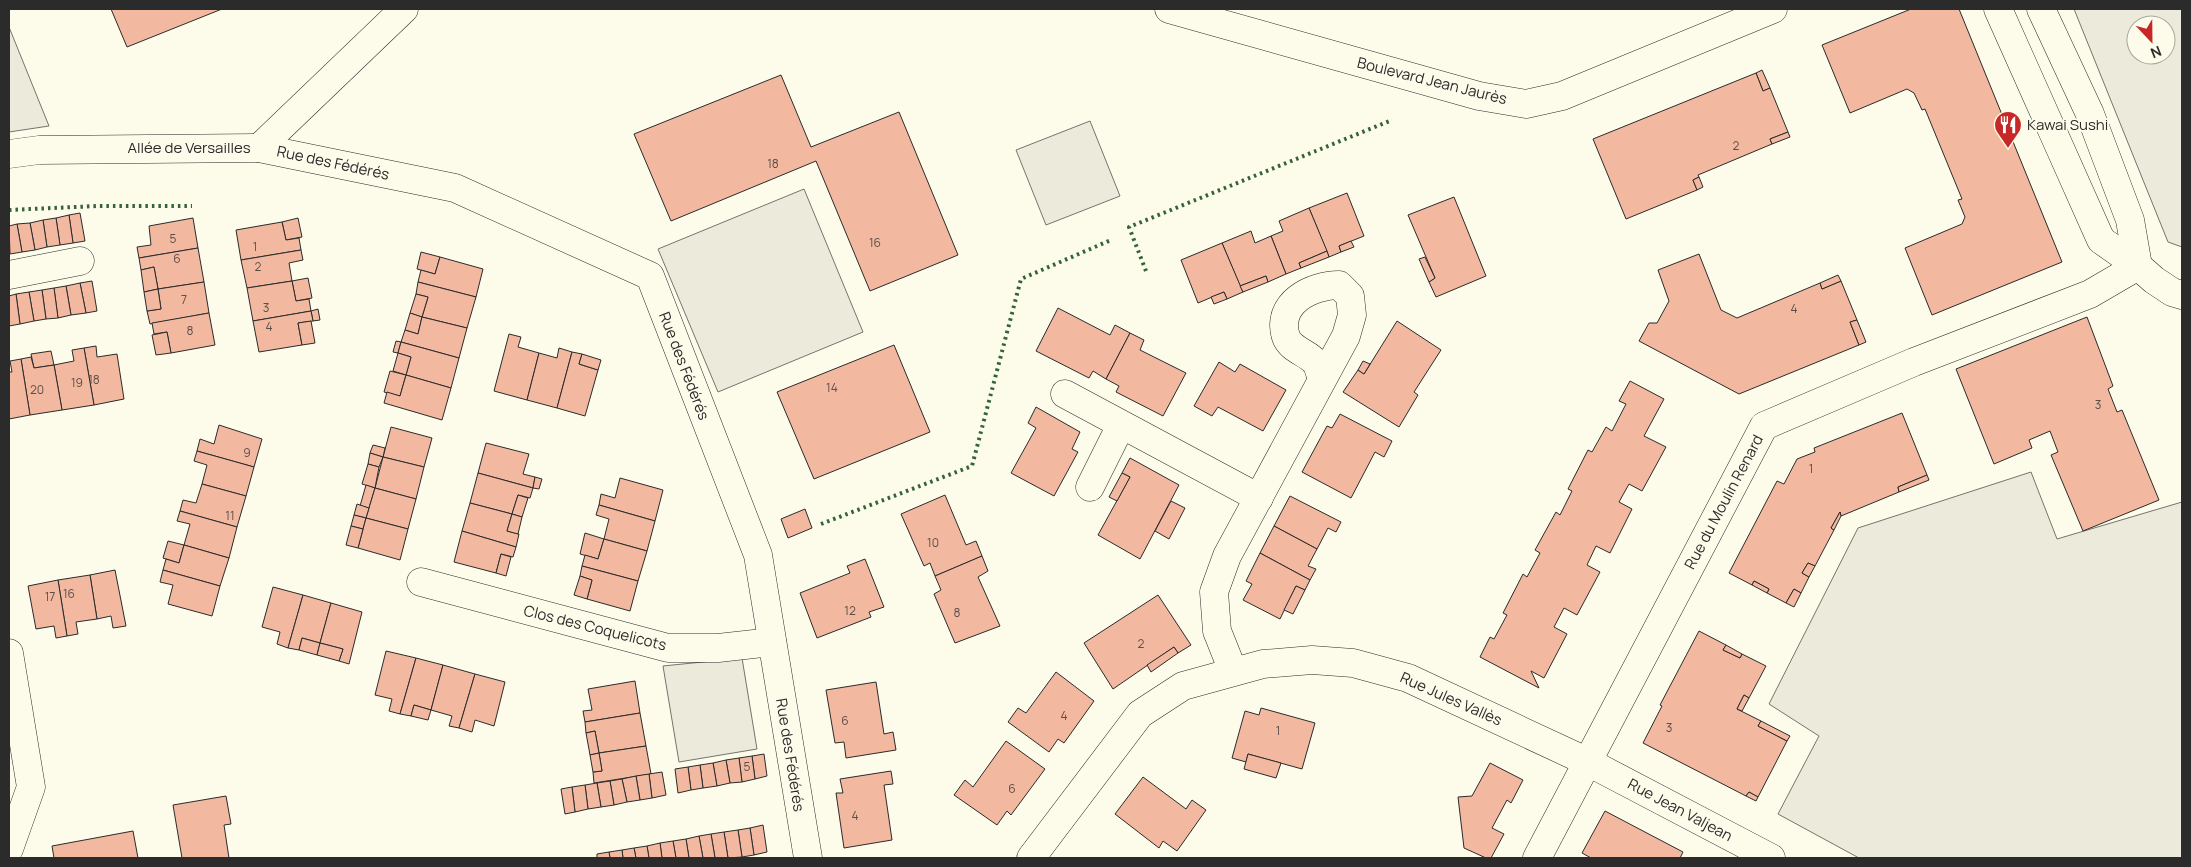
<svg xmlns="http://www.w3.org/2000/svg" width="2191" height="867" viewBox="0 0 2191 867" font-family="Manrope,sans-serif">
  <rect width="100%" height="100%" fill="#fdfbea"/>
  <g fill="#ecebdb" stroke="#74746e">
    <path d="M1090,121L1120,196L1046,225L1016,150Z"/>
    <path d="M2031,472L2057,539L2182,502V858H1859L1778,814L1819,736L1769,704L1858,528Z"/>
  </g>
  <g fill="#eceadb" stroke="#74746e" fill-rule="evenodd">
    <path d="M2074,9H2182V247L2168,242ZM2136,25H2166V55H2136Z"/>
    <path d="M9,27L49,126L9,132Z"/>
    <path d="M804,189L863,332L718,392L658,249Z"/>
    <path d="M742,658L757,749L679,762L663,666Z"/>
  </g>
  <g fill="#f2b8a0" stroke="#2b2b2b">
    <path d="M111,9H222L127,47Z"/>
    <path d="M1911,9H1959L2062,262L1932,315L1905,248L1962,224L1965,217L1958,200L1962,199L1925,109L1922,110L1914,93L1907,89L1850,113L1822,45Z"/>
    <path d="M1762,70L1770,88L1763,91L1756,73Z"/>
    <path d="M1756,73L1763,91L1770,88L1788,132L1770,139L1772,144L1698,175L1699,177L1693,180L1697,190L1626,219L1593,139Z"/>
    <path d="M781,75L811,147L899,112L958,255L870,291L816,161L671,221L634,134Z"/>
    <path d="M1788,132L1790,137L1772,144L1770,139Z"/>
    <path d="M1699,177L1703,187L1697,190L1693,180Z"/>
    <path d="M1347,193L1364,236L1339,246L1341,252L1329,257L1309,208Z"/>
    <path d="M1454,197L1486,276L1436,297L1429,282L1435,278L1408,215Z"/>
    <path d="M1309,208L1327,251L1299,263L1301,268L1286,274L1271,236L1283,231L1279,221Z"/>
    <path d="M80,213L85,241L73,243L69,215Z"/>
    <path d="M69,215L73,243L60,245L56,218Z"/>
    <path d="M56,218L60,245L47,247L43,220Z"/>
    <path d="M193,218L198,248L139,258L137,247L151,245L149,226Z"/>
    <path d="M298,218L302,237L286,240L282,222Z"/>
    <path d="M43,220L47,247L35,250L30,223Z"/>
    <path d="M282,222L286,240L299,238L301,250L241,260L236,230Z"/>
    <path d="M30,223L35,250L22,252L17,224Z"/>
    <path d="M17,224L22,252L10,254L9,226Z"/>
    <path d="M1251,231L1255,243L1271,236L1286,274L1268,282L1266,276L1240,286L1222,243Z"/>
    <path d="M1351,241L1354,247L1341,252L1339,246Z"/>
    <path d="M1222,243L1243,292L1227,299L1224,292L1198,303L1181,260Z"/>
    <path d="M198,248L204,282L158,289L154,267L141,270L139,258Z"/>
    <path d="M301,250L303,260L289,263L292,281L247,288L241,260Z"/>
    <path d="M1327,251L1329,257L1301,268L1299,263Z"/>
    <path d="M421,252L440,257L435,274L417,269Z"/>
    <path d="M1699,254L1721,310L1737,318L1820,283L1822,289L1841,281L1857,320L1850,322L1859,345L1739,394L1639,341L1649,323H1657L1669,301L1658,270Z"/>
    <path d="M440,257L483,269L476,297L418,282L421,270L435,274Z"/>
    <path d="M1425,257L1435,278L1429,282L1419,259Z"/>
    <path d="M154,267L158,289L144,292L141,270Z"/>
    <path d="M1838,275L1841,281L1822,289L1820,283Z"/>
    <path d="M1266,276L1268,282L1243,292L1240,286Z"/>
    <path d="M308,278L312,298L296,301L292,281Z"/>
    <path d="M92,281L97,311L86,313L80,283Z"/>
    <path d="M292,281L296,301L309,299L311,311L253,321L247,288Z"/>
    <path d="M204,282L209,313L150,324L147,311L161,309L158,289Z"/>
    <path d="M418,282L476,297L467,328L422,317L428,297L416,294Z"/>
    <path d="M80,283L86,313L71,315L66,286Z"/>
    <path d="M66,286L71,315L58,318L54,288Z"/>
    <path d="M54,288L58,318L46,319L42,290Z"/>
    <path d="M158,289L161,309L147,311L144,292Z"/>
    <path d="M42,290L46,319L34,321L29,292Z"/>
    <path d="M29,292L34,321L20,324L16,294Z"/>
    <path d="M1224,292L1227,299L1214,304L1211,297Z"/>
    <path d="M16,294L20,324L9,326V296Z"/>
    <path d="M416,294L428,297L422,317L410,313Z"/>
    <path d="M1058,308L1110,335L1115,325L1130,333L1106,379L1093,371L1089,378L1036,351Z"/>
    <path d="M318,309L320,320L313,321L311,311Z"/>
    <path d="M311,311L313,321L298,323L302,345L259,352L253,321Z"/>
    <path d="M209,313L215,345L171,353L167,332L154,334L152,323Z"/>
    <path d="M410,313L422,317L418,334L405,330Z"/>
    <path d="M422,317L467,328L459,358L401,342L405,330L418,334Z"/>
    <path d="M2087,317L2113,386L2108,389L2117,412L2122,410L2159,500L2083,531L2051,455L2058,452L2050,431L2029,440L2032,448L1994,464L1956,369Z"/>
    <path d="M1857,320L1866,342L1859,345L1850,322Z"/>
    <path d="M311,321L315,343L302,345L298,323Z"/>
    <path d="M1397,321L1441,350L1414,392L1418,395L1399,427L1343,392L1358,370L1364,374Z"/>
    <path d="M167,332L171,353L156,355L152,335Z"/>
    <path d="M1130,333L1144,340L1140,350L1186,373L1163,416L1116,392L1119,386L1106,379Z"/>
    <path d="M509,334L521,337L518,347L539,353L527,400L494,391Z"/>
    <path d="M396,341L401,342L398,353L393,352Z"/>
    <path d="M401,342L459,358L451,388L406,375L411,357L398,353Z"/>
    <path d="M894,345L930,432L814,479L777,392Z"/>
    <path d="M96,346L97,357L117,354L124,399L94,405L84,348Z"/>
    <path d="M84,348L94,405L62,410L54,365L74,361L72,350Z"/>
    <path d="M559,348L572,352L557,408L527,400L539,353L557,358Z"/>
    <path d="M51,351L54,365L34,368L31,354Z"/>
    <path d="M572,352L582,354L579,364L598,370L585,416L557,408Z"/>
    <path d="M398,353L411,357L406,375L393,371Z"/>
    <path d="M582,354L601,360L598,370L579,364Z"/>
    <path d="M31,357L34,368L54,365L62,410L30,415L21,359Z"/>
    <path d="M21,359L30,415L9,419V372H12L10,361Z"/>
    <path d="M1363,361L1370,364L1364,374L1358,370Z"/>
    <path d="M1219,362L1235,372L1240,364L1286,390L1263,431L1218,407L1212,416L1194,406Z"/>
    <path d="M390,371L406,375L400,396L384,392Z"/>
    <path d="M406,375L451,388L442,420L384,403L387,392L400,396Z"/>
    <path d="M1630,381L1664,399L1644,436L1666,447L1642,491L1629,484L1619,502L1632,509L1610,553L1596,546L1587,565L1600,572L1577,615L1564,608L1554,627L1567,634L1544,678L1531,671L1539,688L1480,657L1490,637L1494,639L1507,615L1503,613L1523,574L1527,577L1540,553L1535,550L1556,512L1560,515L1572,491L1568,489L1588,450L1592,452L1606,427L1612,431L1626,404L1619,401Z"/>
    <path d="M1036,407L1080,432L1072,449L1078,452L1054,496L1011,473L1036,428L1028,423Z"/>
    <path d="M1902,413L1927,475L1898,487L1899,492L1841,516L1840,512L1831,528L1834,530L1815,566L1808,563L1802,573L1809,577L1801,593L1794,589L1786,603L1767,593L1769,589L1754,581L1752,585L1729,573L1777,481L1784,484L1797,459L1815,452L1814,448Z"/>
    <path d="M1340,414L1392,441L1384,457L1375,452L1351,498L1302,472L1327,426L1332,428Z"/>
    <path d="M219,425L262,439L254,467L197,451L200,439L214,444Z"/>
    <path d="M391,427L432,438L424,467L383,457Z"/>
    <path d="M486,443L529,454L523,474L535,477L533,488L478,473Z"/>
    <path d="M373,445L385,448L383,457L370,453Z"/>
    <path d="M197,451L254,467L246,496L202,484L207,465L194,461Z"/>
    <path d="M370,453L383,457L379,467L368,464Z"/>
    <path d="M383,457L424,467L416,499L375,488Z"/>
    <path d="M1130,458L1179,485L1140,559L1098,535L1130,477L1122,473Z"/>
    <path d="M368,464L379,467L375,488L362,484Z"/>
    <path d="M478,473L533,488L530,498L518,495L512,514L470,503Z"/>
    <path d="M1122,473L1130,477L1117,501L1109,497Z"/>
    <path d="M1927,475L1929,480L1899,492L1898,487Z"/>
    <path d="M535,477L542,479L539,489L533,488Z"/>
    <path d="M620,478L663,490L655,521L599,505L601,494L615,498Z"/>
    <path d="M202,484L246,496L237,527L180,511L183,500L196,503Z"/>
    <path d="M366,485L375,488L369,508L360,506Z"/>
    <path d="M375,488L416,499L408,529L366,518Z"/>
    <path d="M518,495L528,498L522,517L512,514Z"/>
    <path d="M945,495L966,545L976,541L982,556L935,576L930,563L924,566L901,514Z"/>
    <path d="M1290,496L1341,522L1336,532L1328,528L1317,549L1274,526Z"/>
    <path d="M1171,501L1185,508L1169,539L1155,531Z"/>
    <path d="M470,503L512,514L507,531L519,534L516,547L462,531Z"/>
    <path d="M357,504L369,508L366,518L354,515Z"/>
    <path d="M599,505L655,521L647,551L604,539L609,519L596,515Z"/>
    <path d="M805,509L812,528L788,538L781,519Z"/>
    <path d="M180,511L237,527L229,558L184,545L190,524L177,521Z"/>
    <path d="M1840,512L1841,516L1834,530L1831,528Z"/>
    <path d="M512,514L522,517L518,534L507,531Z"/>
    <path d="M354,515L366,518L363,529L351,526Z"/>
    <path d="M366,518L408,529L400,560L358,548Z"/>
    <path d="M351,526L363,529L358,548L346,545Z"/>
    <path d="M1274,526L1317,549L1308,566L1316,569L1310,580L1260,553Z"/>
    <path d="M462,531L516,547L513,557L501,554L496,573L454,562Z"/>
    <path d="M585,533L604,539L598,559L580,554Z"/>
    <path d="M604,539L647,551L638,581L582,566L585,555L598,559Z"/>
    <path d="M168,541L184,545L179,563L163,558Z"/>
    <path d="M184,545L229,558L220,586L163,570L166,559L179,563Z"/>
    <path d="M1260,553L1310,580L1305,590L1296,586L1280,619L1243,600L1252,584L1246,581Z"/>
    <path d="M501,554L511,557L506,576L496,573Z"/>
    <path d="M982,556L988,571L978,577L1000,626L955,643L934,594L941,590L935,576Z"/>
    <path d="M865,559L884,607L869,612L871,617L817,638L800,593L850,573L847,566Z"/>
    <path d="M1808,563L1815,566L1809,577L1802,573Z"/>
    <path d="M582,566L638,581L630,611L587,599L592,580L580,576Z"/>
    <path d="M115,570L126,626L113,628L111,616L97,619L90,575Z"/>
    <path d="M163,570L220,586L212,616L168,604L173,585L160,582Z"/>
    <path d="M90,575L97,619L76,622L78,634L67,636L58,580Z"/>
    <path d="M580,576L592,580L587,599L574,595Z"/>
    <path d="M58,580L67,636L56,638L54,626L36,629L28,586Z"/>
    <path d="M1754,581L1769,589L1767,593L1752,585Z"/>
    <path d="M1296,586L1305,590L1293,614L1284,610Z"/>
    <path d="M273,587L303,595L288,648L277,644L280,632L262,627Z"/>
    <path d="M1794,589L1801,593L1794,607L1786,603Z"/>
    <path d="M303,595L331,603L320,643L302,638L299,650L288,648Z"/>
    <path d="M1158,595L1191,645L1178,653L1174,647L1113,689L1084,643Z"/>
    <path d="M331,603L362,612L349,664L339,661L343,649L320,643Z"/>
    <path d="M1699,631L1726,645L1723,650L1740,658L1742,654L1766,666L1749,698L1744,695L1737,709L1761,721L1758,726L1787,741L1758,797L1749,792L1746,796L1643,743L1662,706L1660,705Z"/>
    <path d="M302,638L320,643L317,655L299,650Z"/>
    <path d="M320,643L343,649L339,661L317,655Z"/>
    <path d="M1726,645L1742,654L1740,658L1723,650Z"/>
    <path d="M1174,647L1178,653L1151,672L1147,665Z"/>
    <path d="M386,651L416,658L400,714L389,711L392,699L375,695Z"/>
    <path d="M416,658L443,665L431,710L414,705L411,716L400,714Z"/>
    <path d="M443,665L475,674L459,728L449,726L452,716L431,710Z"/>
    <path d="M1056,672L1094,701L1064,743L1058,739L1049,752L1008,722L1018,708L1026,713Z"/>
    <path d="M475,674L505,682L494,726L475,720L472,732L459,728Z"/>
    <path d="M635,681L640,713L585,722L583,711L592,710L588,689Z"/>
    <path d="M876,682L884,734L893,732L896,750L846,758L844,742L835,743L826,690Z"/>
    <path d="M1744,695L1749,698L1742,711L1737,709Z"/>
    <path d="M414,705L431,710L428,720L411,716Z"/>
    <path d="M1261,708L1315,723L1302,769L1248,754L1246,762L1232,758L1245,711L1259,715Z"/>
    <path d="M640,713L646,746L599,753L595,731L586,733L585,722Z"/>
    <path d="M1761,721L1790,736L1787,741L1758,726Z"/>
    <path d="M595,731L599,753L590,755L586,733Z"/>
    <path d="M1006,741L1045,769L1011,815L1007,811L997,825L954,795L965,780L973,787Z"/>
    <path d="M646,746L651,774L594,783L593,772L602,771L599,753Z"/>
    <path d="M599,753L602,771L593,772L590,755Z"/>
    <path d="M764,754L767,776L755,779L752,756Z"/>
    <path d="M1248,754L1281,763L1276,778L1244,769Z"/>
    <path d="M752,756L755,779L742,782L739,758Z"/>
    <path d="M739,758L742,782L730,783L726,760Z"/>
    <path d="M726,760L730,783L717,786L713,763Z"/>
    <path d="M713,763L717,786L703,788L700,765Z"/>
    <path d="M1490,763L1523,780L1511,803L1507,800L1492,828L1504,834L1491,858H1486L1464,848L1458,797L1472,796Z"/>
    <path d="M700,765L703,788L691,790L688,767Z"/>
    <path d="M688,767L691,790L678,793L675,769Z"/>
    <path d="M891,771L893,784L884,785L892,840L844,848L836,793H843L840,779Z"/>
    <path d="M662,772L666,795L652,798L649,774Z"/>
    <path d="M649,774L652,798L640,800L636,776Z"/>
    <path d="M636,776L640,800L627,802L622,779Z"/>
    <path d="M1143,777L1186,809L1192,800L1206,810L1177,851L1163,841L1159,848L1115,814Z"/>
    <path d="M622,779L627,802L614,805L610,781Z"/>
    <path d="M610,781L614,805L601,807L597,783Z"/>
    <path d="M597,783L601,807L588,809L585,785Z"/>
    <path d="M585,785L588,809L575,812L572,787Z"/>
    <path d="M572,787L575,812L565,814L561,789Z"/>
    <path d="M1749,792L1758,797L1756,801L1746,796Z"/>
    <path d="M226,796L231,824L224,825L229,858H182L173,805Z"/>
    <path d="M1605,811L1683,852L1680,858H1591L1582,853Z"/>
    <path d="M763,825L767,852L754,855L750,828Z"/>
    <path d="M750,828L754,855L742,857L738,830Z"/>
    <path d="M738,830L742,857L728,858L724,832Z"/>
    <path d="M133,831L138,858H54L52,846Z"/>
    <path d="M724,832L728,858H715L711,834Z"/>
    <path d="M711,834L715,858H703L699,836Z"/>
    <path d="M699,836L703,858H689L686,839Z"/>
    <path d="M686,839L689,858H676L673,841Z"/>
    <path d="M673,841L676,858H662L660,843Z"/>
    <path d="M660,843L662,858H649L647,846Z"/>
    <path d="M647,846L649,858H636L634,848Z"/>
    <path d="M634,848L636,858H623L622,850Z"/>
    <path d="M622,850L623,858H610L609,852Z"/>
    <path d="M609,852L610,858H597V854Z"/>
  </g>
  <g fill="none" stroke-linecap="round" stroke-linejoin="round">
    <defs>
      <g id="minor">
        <path d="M259,148L404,9"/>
        <path d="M9,154L39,150L259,148L455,188L650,276L758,555L808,858"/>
        <path d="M9,275L80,261"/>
        <path d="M1065,394L1259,498"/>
        <path d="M1090,487L1121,425"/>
        <path d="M421,582L668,648H718L772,642"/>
        <path d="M9,653L31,787L9,849"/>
        <path d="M1233,671L1217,631L1214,592L1227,556L1346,336L1352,315L1350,296L1339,285C1312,285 1275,303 1286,337C1291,350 1308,353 1315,362C1319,366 1320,375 1322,380"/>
        <path d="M1031,858L1140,714L1183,686L1263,664L1312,660L1353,663L1408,678L1588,762L1771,858"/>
        <path d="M1537,858L1764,426L1914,362L2090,294L2138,266"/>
      </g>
      <g id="tertiary">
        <path d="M1169,9L1479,96L1526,104L1562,96L1773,9"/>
        <path d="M1998,9L2101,240L2138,266L2154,280L2172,292L2182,295"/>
        <path d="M2041,9L2090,114L2130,220L2138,266"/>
      </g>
    </defs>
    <use href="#minor" stroke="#2b2b2b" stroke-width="29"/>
    <use href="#tertiary" stroke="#2b2b2b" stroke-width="29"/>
    <use href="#minor" stroke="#fdfbea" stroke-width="28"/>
    <use href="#tertiary" stroke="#fdfbea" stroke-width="28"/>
    <g stroke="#34623c" stroke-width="4" stroke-dasharray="2.5 4" stroke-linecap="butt">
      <path d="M9,210L97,206H192"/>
      <path d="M1146,271L1129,227L1392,120"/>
      <path d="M821,524L972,466L1021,279L1111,240"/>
    </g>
  </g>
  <defs>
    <symbol id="restaurant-pin" viewBox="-11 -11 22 30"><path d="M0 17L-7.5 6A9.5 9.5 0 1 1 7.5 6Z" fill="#c62828" stroke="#fdfbea"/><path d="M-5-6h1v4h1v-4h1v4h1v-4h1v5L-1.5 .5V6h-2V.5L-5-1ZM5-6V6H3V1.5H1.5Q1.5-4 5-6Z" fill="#fff"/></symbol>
  </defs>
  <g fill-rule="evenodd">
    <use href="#restaurant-pin" x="1992" y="109" width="32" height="43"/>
  </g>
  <g text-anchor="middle" stroke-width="4" stroke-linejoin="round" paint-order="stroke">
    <g font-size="12" fill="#5d4e48">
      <text x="1736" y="150">2</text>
      <text x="773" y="168">18</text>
      <text x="173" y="243">5</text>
      <text x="875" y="247">16</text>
      <text x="255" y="251">1</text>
      <text x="177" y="263">6</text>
      <text x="258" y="271">2</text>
      <text x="184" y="304">7</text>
      <text x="266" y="312">3</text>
      <text x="1794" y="313">4</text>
      <text x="269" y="331">4</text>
      <text x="190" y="335">8</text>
      <text x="94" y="384">18</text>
      <text x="77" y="387">19</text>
      <text x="832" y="392">14</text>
      <text x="37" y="394">20</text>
      <text x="2098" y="409">3</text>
      <text x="247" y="457">9</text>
      <text x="1811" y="473">1</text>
      <text x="230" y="520">11</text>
      <text x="933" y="547">10</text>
      <text x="69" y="598">16</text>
      <text x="50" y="601">17</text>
      <text x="850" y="615">12</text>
      <text x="957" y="617">8</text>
      <text x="1141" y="648">2</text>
      <text x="1064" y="720">4</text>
      <text x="845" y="725">6</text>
      <text x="1669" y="732">3</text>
      <text x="1278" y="735">1</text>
      <text x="747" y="771">5</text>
      <text x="1012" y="793">6</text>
      <text x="855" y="820">4</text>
    </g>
    <g font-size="15" fill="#2b2b2b" stroke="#fdfbea">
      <text transform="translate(1432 81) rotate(14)" y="5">Boulevard Jean Jaurès</text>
      <text x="189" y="153">Allée de Versailles</text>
      <text transform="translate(333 163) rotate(12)" y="5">Rue des Fédérés</text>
      <text transform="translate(684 366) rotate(69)" y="5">Rue des Fédérés</text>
      <text transform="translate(1724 502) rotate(-62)" y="5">Rue du Moulin Renard</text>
      <text transform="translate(595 628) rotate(14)" y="5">Clos des Coquelicots</text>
      <text transform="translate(1451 699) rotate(24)" y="5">Rue Jules Vallès</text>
      <text transform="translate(790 755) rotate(81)" y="5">Rue des Fédérés</text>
      <text transform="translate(1680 810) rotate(28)" y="5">Rue Jean Valjean</text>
    </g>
    <g font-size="15" fill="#2b2b2b" stroke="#fdfbea" text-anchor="start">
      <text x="2027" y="130">Kawai Sushi</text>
    </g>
  </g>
  <rect width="2191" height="867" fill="none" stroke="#2b2b2b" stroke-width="20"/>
  <g transform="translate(2151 40) rotate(158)"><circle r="24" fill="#fdfbea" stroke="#a9a89e"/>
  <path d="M0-4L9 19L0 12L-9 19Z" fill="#c62828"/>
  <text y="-8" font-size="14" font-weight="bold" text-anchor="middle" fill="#2b2b2b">N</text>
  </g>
</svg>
